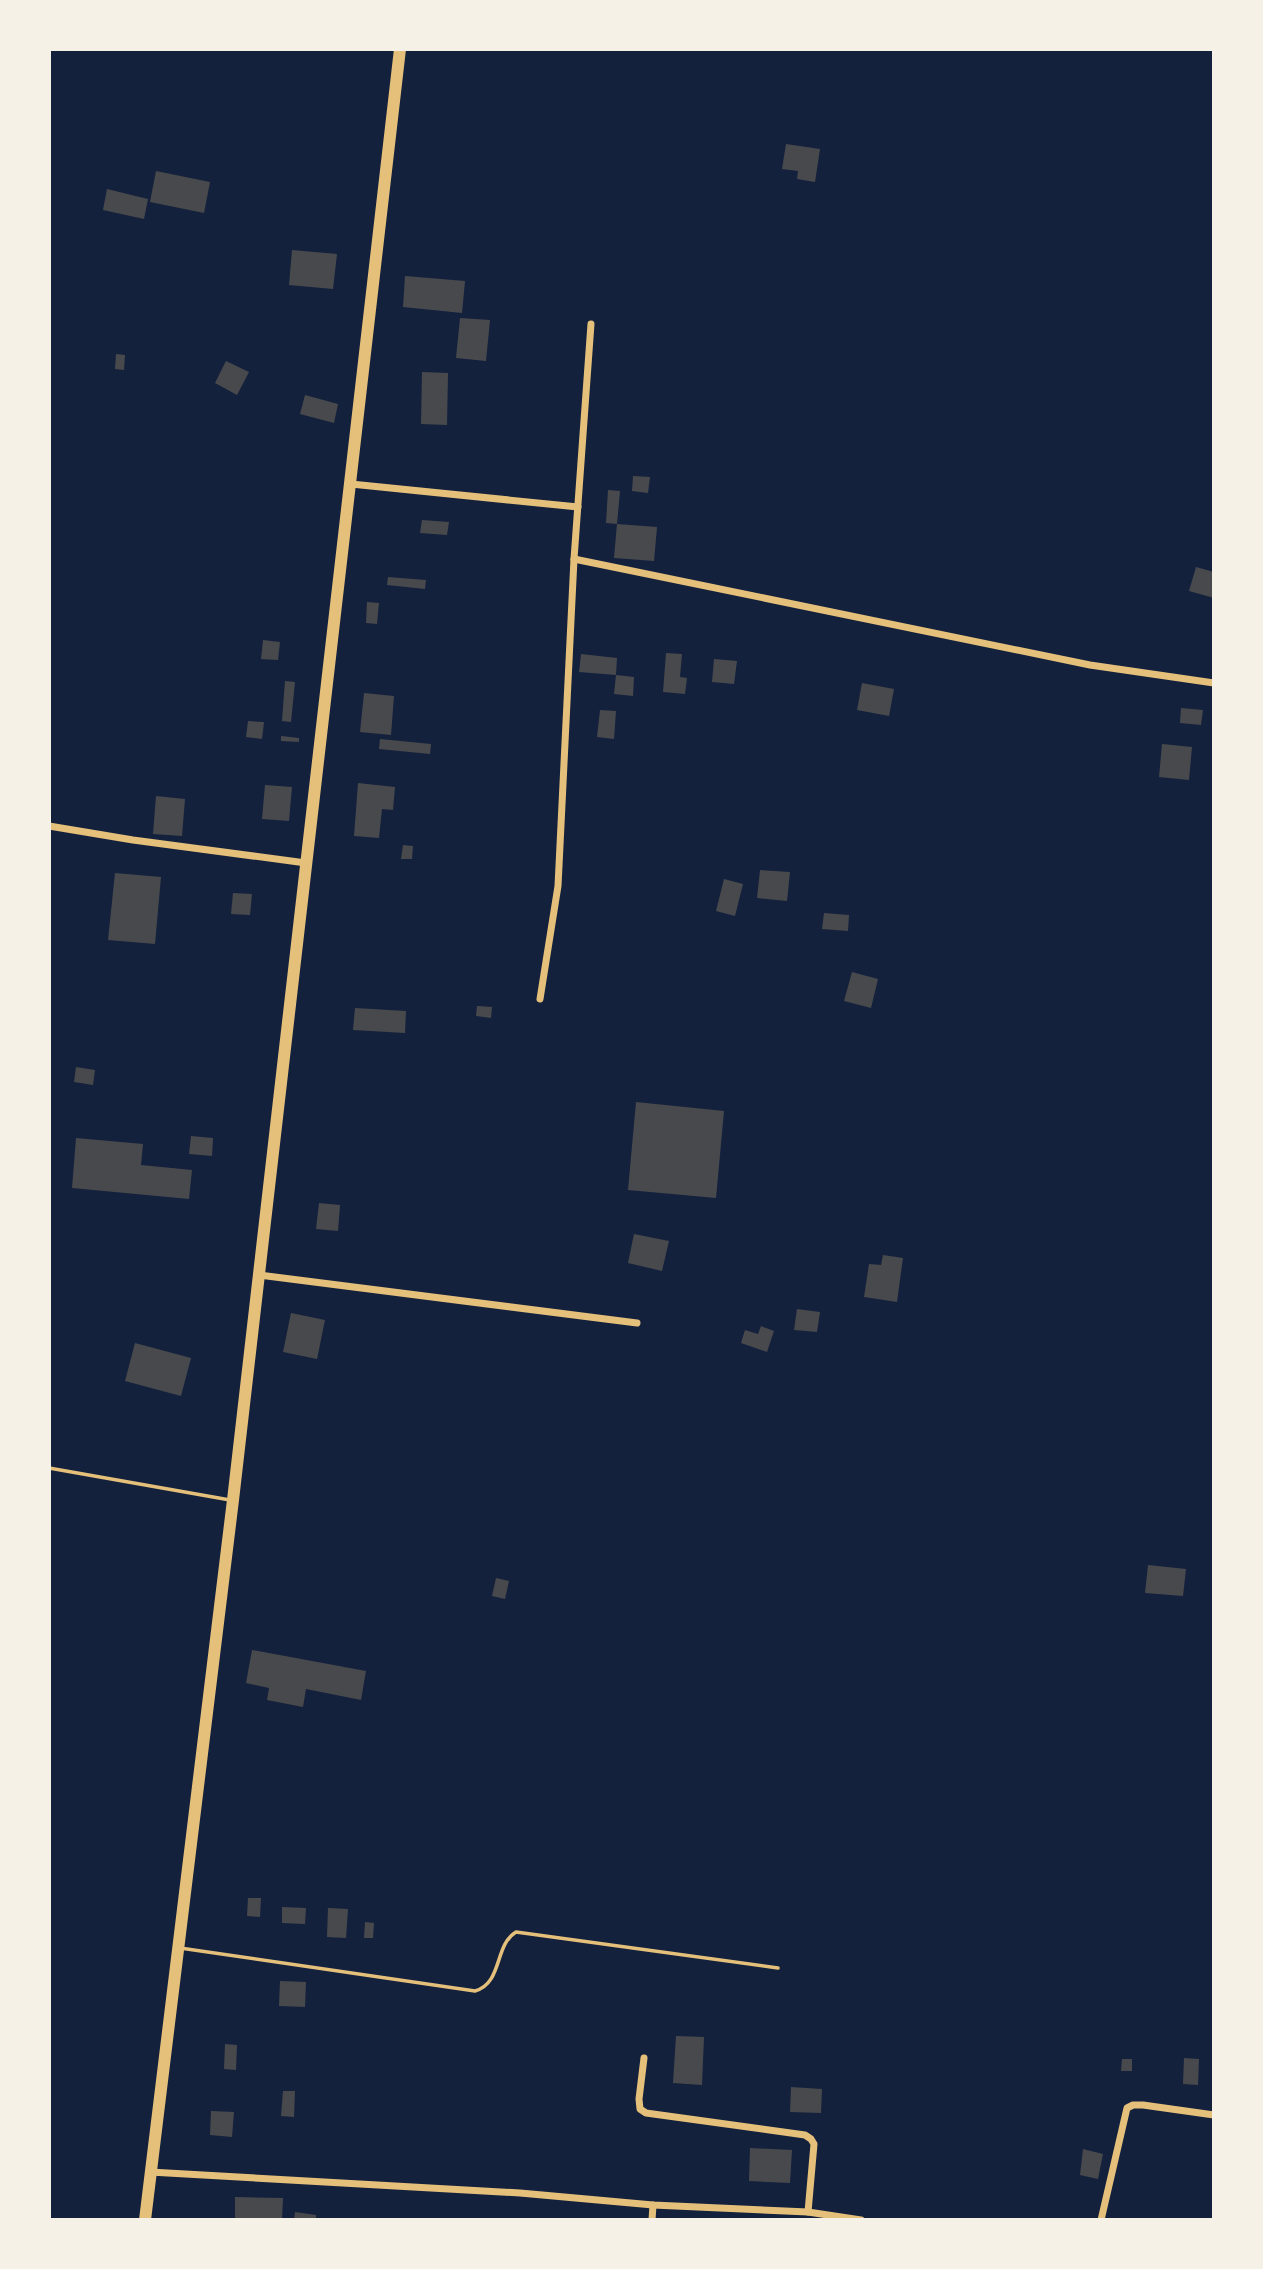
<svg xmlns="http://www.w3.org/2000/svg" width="1263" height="2269" viewBox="0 0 1263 2269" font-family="Figtree,sans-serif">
  <rect width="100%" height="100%" fill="#14213d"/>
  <g fill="#48494c">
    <path d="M786,144L820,149L815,182L797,179L798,171L782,169Z"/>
    <path d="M156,171L210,182L204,213L150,202Z"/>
    <path d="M107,189L148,199L144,219L103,210Z"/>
    <path d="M292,250L337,254L333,289L289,285Z"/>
    <path d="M405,276L465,281L462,313L403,307Z"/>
    <path d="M460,318L490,320L486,361L456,358Z"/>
    <path d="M116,354L125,355L124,370L115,369Z"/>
    <path d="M226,361L249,372L237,395L215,383Z"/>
    <path d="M422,372L448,373L447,425L421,424Z"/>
    <path d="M305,395L338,404L334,423L300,414Z"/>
    <path d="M633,476L650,477L648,493L632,491Z"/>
    <path d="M608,490L620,491L617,524L606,523Z"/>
    <path d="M422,520L449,522L447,535L420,533Z"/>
    <path d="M617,524L657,527L654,561L614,558Z"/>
    <path d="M1196,567L1214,572V598L1189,591Z"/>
    <path d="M388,577L426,580L425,589L387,585Z"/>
    <path d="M367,602L379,603L377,624L366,623Z"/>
    <path d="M263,640L280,642L278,660L261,659Z"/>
    <path d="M666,653L682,654L680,677L687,678L685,694L663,692Z"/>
    <path d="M581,654L617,658L616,675L634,677L633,696L614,694L616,675L579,672Z"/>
    <path d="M714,659L737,661L734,684L712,682Z"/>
    <path d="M285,681L295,682L291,722L282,721Z"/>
    <path d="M862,683L894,689L889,716L857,710Z"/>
    <path d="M364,693L394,696L391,735L360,732Z"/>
    <path d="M1181,708L1203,710L1201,725L1180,723Z"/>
    <path d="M600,710L616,711L614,739L597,737Z"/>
    <path d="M248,721L264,722L262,739L246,737Z"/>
    <path d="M281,736L299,738V742L281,741Z"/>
    <path d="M380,739L431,744L430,754L379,749Z"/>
    <path d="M1162,744L1192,747L1189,780L1159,777Z"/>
    <path d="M358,783L395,787L393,810L382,809L379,838L354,836Z"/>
    <path d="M265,785L292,787L289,821L262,819Z"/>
    <path d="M156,796L185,799L182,836L153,834Z"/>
    <path d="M403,845L413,846L412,859H401Z"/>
    <path d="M760,870L790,872L787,901L757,898Z"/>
    <path d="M115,873L161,877L155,944L108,940Z"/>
    <path d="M724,879L743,884L735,916L716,911Z"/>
    <path d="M233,893L252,894L250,915L231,914Z"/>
    <path d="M824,913L849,915L848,931L822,929Z"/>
    <path d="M852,972L878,979L871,1008L844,1001Z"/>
    <path d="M477,1006L492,1007L491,1018L476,1016Z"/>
    <path d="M355,1008L406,1011L405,1033L353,1030Z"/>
    <path d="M76,1067L95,1070L93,1085L74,1082Z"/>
    <path d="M636,1102L724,1111L716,1198L628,1190Z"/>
    <path d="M191,1136L213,1138L212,1156L189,1154Z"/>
    <path d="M76,1138L143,1144L141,1165L192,1170L189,1199L72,1188Z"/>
    <path d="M319,1203L340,1205L338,1231L316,1229Z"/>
    <path d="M634,1234L669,1241L662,1271L628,1263Z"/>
    <path d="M883,1255L903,1258L897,1302L864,1297L869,1264L881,1265Z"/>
    <path d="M797,1309L820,1312L817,1332L794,1330Z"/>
    <path d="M291,1313L325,1320L317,1359L283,1352Z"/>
    <path d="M761,1326L774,1331L767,1352L741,1343L745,1330L758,1334Z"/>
    <path d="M135,1343L191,1358L181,1396L125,1381Z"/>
    <path d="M1148,1565L1186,1569L1183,1596L1145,1593Z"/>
    <path d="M496,1578L509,1581L505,1599L492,1596Z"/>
    <path d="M252,1650L366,1671L361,1700L306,1689L303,1707L267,1700L269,1688L246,1683Z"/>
    <path d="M248,1898H261L260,1917L247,1916Z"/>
    <path d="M282,1907L306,1908L305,1924L282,1923Z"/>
    <path d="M328,1908L348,1909L346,1938L327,1937Z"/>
    <path d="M365,1922L374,1923L373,1938H364Z"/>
    <path d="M280,1981L306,1982L305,2007L279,2006Z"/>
    <path d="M676,2036L704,2037L702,2085L673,2083Z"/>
    <path d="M225,2044L237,2045L236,2070L224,2069Z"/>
    <path d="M1184,2058L1199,2059L1198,2085L1183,2084Z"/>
    <path d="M1122,2059H1132V2071H1121Z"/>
    <path d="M791,2087L822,2089L821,2113L790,2112Z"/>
    <path d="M283,2091H295L294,2117L281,2116Z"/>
    <path d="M211,2111L234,2112L232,2137L210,2135Z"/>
    <path d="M750,2148L792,2150L790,2183L749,2181Z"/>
    <path d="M1083,2149L1103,2154L1098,2179L1080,2175Z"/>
    <path d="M235,2197L283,2198L282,2220H235Z"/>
    <path d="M295,2212L316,2215V2220H294Z"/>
  </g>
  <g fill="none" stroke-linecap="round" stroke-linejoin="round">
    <g stroke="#e5c07b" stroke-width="3.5">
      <path d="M49,1468L230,1500"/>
      <path d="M180,1948L475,1991C503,1983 494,1945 516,1932L778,1968"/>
    </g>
    <g stroke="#e5c07b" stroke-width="7">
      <path d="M351,484L578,507"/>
      <path d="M574,559L1090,665L1214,683"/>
      <path d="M49,826L133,840L306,863"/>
      <path d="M540,999L558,886L574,559L591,324"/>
      <path d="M259,1275L637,1323"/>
      <path d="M644,2058L639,2099L640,2109L646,2113L805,2135L811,2139L814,2144L808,2212"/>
      <path d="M150,2172L520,2193L653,2205L808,2212L861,2220"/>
      <path d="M652,2220L653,2205"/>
      <path d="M1101,2220L1127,2108L1133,2105H1143L1214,2115"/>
    </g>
    <path stroke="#e5c07b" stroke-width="12" d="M145,2220L233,1500L400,49"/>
  </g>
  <rect width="1263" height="2269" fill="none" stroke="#f6f1e7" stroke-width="102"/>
</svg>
